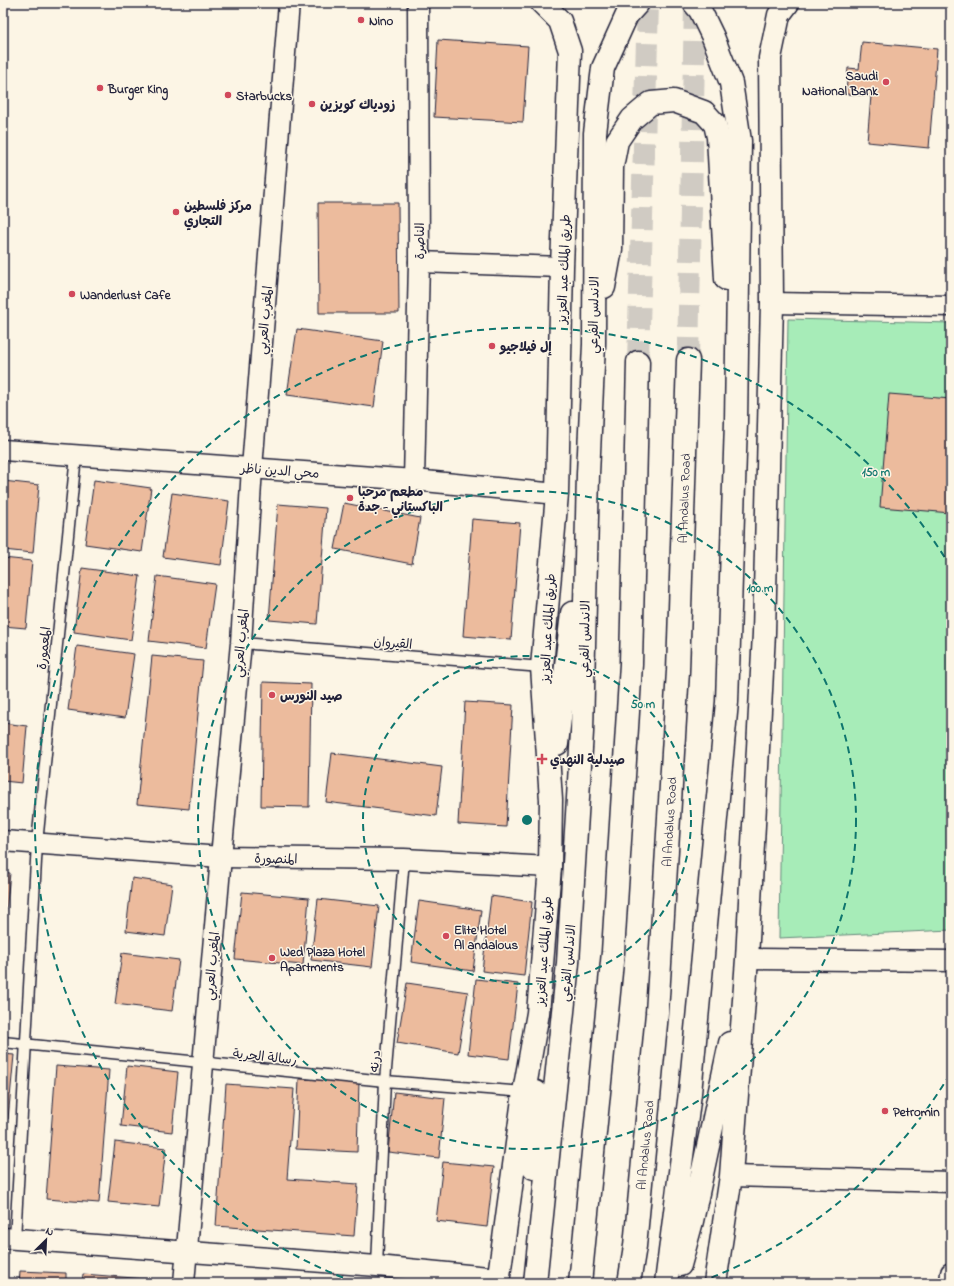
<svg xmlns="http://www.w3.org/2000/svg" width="954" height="1286" font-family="'Indie Flower','Playpen Sans Arabic',sans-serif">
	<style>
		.green { fill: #a7ecb8; stroke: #64877a }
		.building { fill: #ecbb9d; stroke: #22223b }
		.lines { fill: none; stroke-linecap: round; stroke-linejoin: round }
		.primary-tunnel { stroke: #d0cbc3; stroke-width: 22; stroke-dasharray: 22 11; stroke-linecap: butt }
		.service-casing { stroke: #22223b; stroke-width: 13 }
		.minor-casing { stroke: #22223b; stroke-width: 23 }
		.primary-casing { stroke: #22223b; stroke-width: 25 }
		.service { stroke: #fcf5e5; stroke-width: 10 }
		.minor { stroke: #fcf5e5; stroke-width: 20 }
		.primary { stroke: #fcf5e5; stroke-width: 22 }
		.ring { fill: none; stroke: #0f766e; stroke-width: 2; stroke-dasharray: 7 5 }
		.poi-dot { fill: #d1495b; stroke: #fcf5e5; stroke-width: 1.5 }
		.labels { text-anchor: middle; stroke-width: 3; stroke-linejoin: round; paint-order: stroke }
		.poi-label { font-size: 13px; font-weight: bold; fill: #22223b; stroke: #fcf5e5; text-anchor: start }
		.street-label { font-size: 13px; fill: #22223b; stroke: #fcf5e5 }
		.centre { fill: #0f766e; stroke: #fcf5e5; stroke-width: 2 }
		.ring-label { font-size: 12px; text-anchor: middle; font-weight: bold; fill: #0f766e; stroke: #fcf5e5; stroke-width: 3; stroke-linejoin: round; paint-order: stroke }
	</style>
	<rect width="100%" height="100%" fill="#fcf5e5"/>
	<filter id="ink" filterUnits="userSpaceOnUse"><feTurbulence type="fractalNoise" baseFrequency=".025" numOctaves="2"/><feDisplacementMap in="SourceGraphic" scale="8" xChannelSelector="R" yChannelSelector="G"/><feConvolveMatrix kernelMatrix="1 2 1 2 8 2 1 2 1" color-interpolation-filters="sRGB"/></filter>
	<g filter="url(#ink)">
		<polygon class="green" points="788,319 951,323 951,930 779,938"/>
		<g class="building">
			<polygon points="438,40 528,46 523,122 434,117"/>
			<polygon points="862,42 937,49 929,148 867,142 871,96 846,94 848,68 859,69"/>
			<polygon points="318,203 398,203 399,313 319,313"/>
			<polygon points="297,329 383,341 374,407 287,395"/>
			<polygon points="889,394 951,399 951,513 880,507"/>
			<polygon points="94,480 151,488 142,552 85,544"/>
			<polygon points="3,481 39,485 33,553 3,550"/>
			<polygon points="172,493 229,501 221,565 163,557"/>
			<polygon points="344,503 420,518 412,564 335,549"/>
			<polygon points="278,504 326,508 317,624 269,620"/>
			<polygon points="472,519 520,523 511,640 463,636"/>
			<polygon points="3,558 32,561 26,628 3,626"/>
			<polygon points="82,568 140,576 131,640 74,632"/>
			<polygon points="157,576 215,584 206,648 149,641"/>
			<polygon points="77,646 134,654 125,718 68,710"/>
			<polygon points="152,656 203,661 189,809 137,804"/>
			<polygon points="263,682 311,684 309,807 261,806"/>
			<polygon points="465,702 513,705 506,827 458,824"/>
			<polygon points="3,723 27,726 22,783 3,781"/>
			<polygon points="332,753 442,767 436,816 326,802"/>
			<polygon points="3,872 10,873 4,932 3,932"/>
			<polygon points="132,878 172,884 165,936 126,931"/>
			<polygon points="242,892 309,898 303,965 235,959"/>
			<polygon points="491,896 532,902 524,976 482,971"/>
			<polygon points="318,899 379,906 372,967 311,960"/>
			<polygon points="419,901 481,910 473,971 411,962"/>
			<polygon points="122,953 179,960 172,1011 115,1004"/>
			<polygon points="476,979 518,984 509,1059 468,1054"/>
			<polygon points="407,983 468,992 458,1053 397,1043"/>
			<polygon points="3,1054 14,1055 8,1119 3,1118"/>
			<polygon points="56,1066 109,1070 99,1203 46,1199"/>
			<polygon points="127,1066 178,1072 172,1132 121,1126"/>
			<polygon points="299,1079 359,1081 357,1152 296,1149"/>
			<polygon points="226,1084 294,1089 287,1179 358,1184 354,1236 216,1226"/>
			<polygon points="394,1092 445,1098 439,1158 388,1152"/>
			<polygon points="115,1142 166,1148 159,1207 108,1202"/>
			<polygon points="443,1162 494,1167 487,1227 436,1221"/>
			<polygon points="20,1271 66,1273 66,1283 19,1283"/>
			<polygon points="83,1274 159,1280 159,1283 82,1283"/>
		</g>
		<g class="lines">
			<g class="primary-tunnel">
				<polyline points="688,360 695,3"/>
				<polyline points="638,362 648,3"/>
			</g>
			<defs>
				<g id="service">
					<polyline points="241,643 542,667"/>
					<polyline points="3,1042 385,1081 524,1092"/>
					<polyline points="15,1239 37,843 76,456"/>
					<polyline points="377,1266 385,1081 404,859"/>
				</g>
				<g id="minor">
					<polyline points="419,262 562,267"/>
					<polyline points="772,303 951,306"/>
					<polyline points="3,450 414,480 557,494"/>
					<polyline points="414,480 419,262 418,3"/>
					<polyline points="3,841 221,857 404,859 550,867"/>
					<polyline points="747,959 951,961"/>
					<polyline points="731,1176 951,1182"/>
					<polyline points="3,1238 377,1266 498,1278"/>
					<polyline points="184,1283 221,857 241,643 252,468 289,3"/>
					<polyline points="950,1283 951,1273"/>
				</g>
				<g id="primary">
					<polyline points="604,287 611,249 612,167 617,141 632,119 651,103 674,101 704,112 715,124 718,137 726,279"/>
					<polyline points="557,744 572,613"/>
					<polyline points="534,1168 536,1092"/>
					<polyline points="680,1265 692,1221 730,1043"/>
					<polyline points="498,1283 524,1092 538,1013 550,867 551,800 542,667 557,494 562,267 570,51 560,21 542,3"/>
					<polyline points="535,1283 568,963 582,732 588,474 594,344 595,133 603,68 627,15 638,3"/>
					<polyline points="580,1283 613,952 631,664 638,362"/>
					<path id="s1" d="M629,1283L635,1246L657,1013L678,671L688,360"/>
					<polyline points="666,1283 690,1093 727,702 736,422 740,141 731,83 713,37 700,10 694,3"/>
					<polyline points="715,1283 731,1176 747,959 764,633 772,303 770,58 779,15 788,3"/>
				</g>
			</defs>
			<use href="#service" class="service-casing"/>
			<use href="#minor" class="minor-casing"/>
			<use href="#primary" class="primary-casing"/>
			<use href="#service" class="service"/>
			<use href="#minor" class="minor"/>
			<use href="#primary" class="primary"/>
		</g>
	</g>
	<g class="ring">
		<circle cx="527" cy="820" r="164"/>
		<circle cx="527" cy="820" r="329"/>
		<path d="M950 1074A493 493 0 0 1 700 1282M354 1282A493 493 0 1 1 950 566"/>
	</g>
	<g class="poi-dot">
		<circle cx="361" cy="20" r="4"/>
		<circle cx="886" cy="82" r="4"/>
		<circle cx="100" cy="88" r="4"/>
		<circle cx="228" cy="95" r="4"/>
		<circle cx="312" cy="104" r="4"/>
		<circle cx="176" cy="212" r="4"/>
		<circle cx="72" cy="294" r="4"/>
		<circle cx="492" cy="346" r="4"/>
		<circle cx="350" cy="498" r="4"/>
		<circle cx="272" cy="695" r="4"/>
		<path d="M540 753h4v4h4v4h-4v4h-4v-4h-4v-4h4z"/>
		<circle cx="446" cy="936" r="4"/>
		<circle cx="272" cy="958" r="4"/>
		<circle cx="885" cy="1111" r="4"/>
	</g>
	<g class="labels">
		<g class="poi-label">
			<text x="369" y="25">Nino</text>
			<text x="878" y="80" text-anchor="end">Saudi<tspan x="878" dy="15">National Bank</tspan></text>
			<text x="108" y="93">Burger King</text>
			<text x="236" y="100">Starbucks</text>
			<text x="320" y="109">زودياك كويزين</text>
			<text x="184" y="210">مركز فلسطين<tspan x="184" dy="15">التجاري</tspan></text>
			<text x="80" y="299">Wanderlust Cafe</text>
			<text x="500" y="351">إل فيلاجيو</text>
			<text x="358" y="496">مطعم مرحبا<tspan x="358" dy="15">الباكستاني - جدة</tspan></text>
			<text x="280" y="700">صيد النورس</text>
			<text x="550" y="764">صيدلية النهدي</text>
			<text x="454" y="934">Elite Hotel<tspan x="454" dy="15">Al andalous</tspan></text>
			<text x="280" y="956">Wed Plaza Hotel<tspan x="280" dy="15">Apartments</tspan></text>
			<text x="893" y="1116">Petromin</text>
		</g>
		<g class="street-label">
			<text transform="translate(419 241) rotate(-90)" y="5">الناصرة</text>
			<text transform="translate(563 269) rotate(-88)" y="5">طريق الملك عبد العزيز</text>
			<text transform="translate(593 315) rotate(-89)" y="5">الاندلس الفرعي</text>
			<text transform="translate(264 320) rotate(-85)" y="5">المغرب العربي</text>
			<text transform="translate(280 470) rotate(4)" y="5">محي الدين ناظر</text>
			<text dy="5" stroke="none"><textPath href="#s1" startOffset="787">Al Andalus Road</textPath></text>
			<text transform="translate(547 628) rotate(-87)" y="5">طريق الملك عبد العزيز</text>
			<text transform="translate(584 639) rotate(-89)" y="5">الاندلس الفرعي</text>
			<text transform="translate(393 642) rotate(5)" y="5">القيروان</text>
			<text transform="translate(240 643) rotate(-85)" y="5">المغرب العربي</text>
			<text transform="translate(43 648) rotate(-84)" y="5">المعمورة</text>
			<text dy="5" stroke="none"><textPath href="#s1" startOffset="463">Al Andalus Road</textPath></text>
			<text transform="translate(276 858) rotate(1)" y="5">المنصورة</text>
			<text transform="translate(543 951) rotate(-86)" y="5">طريق الملك عبد العزيز</text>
			<text transform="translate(567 963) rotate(-85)" y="5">الاندلس الفرعي</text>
			<text transform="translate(211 966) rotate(-85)" y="5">المغرب العربي</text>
			<text transform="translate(265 1056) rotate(6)" y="5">رسالة الحرية</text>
			<text transform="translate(374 1061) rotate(-85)" y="5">درنه</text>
			<text dy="5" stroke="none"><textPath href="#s1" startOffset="139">Al Andalus Road</textPath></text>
		</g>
	</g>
	<circle cx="527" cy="820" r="6" class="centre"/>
	<g class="ring-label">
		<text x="876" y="476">150 m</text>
		<text x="760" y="592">100 m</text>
		<text x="643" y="708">50 m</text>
	</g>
	<rect width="954" height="1286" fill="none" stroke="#fcf5e5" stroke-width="16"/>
	<rect x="8" y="8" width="938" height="1270" fill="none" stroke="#22223b" stroke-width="1.5" filter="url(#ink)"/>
	<g transform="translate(46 1240) rotate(24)" stroke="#fcf5e5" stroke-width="3" paint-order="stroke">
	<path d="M0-3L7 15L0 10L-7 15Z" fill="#22223b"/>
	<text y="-6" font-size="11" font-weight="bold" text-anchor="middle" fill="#22223b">N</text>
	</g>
</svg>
